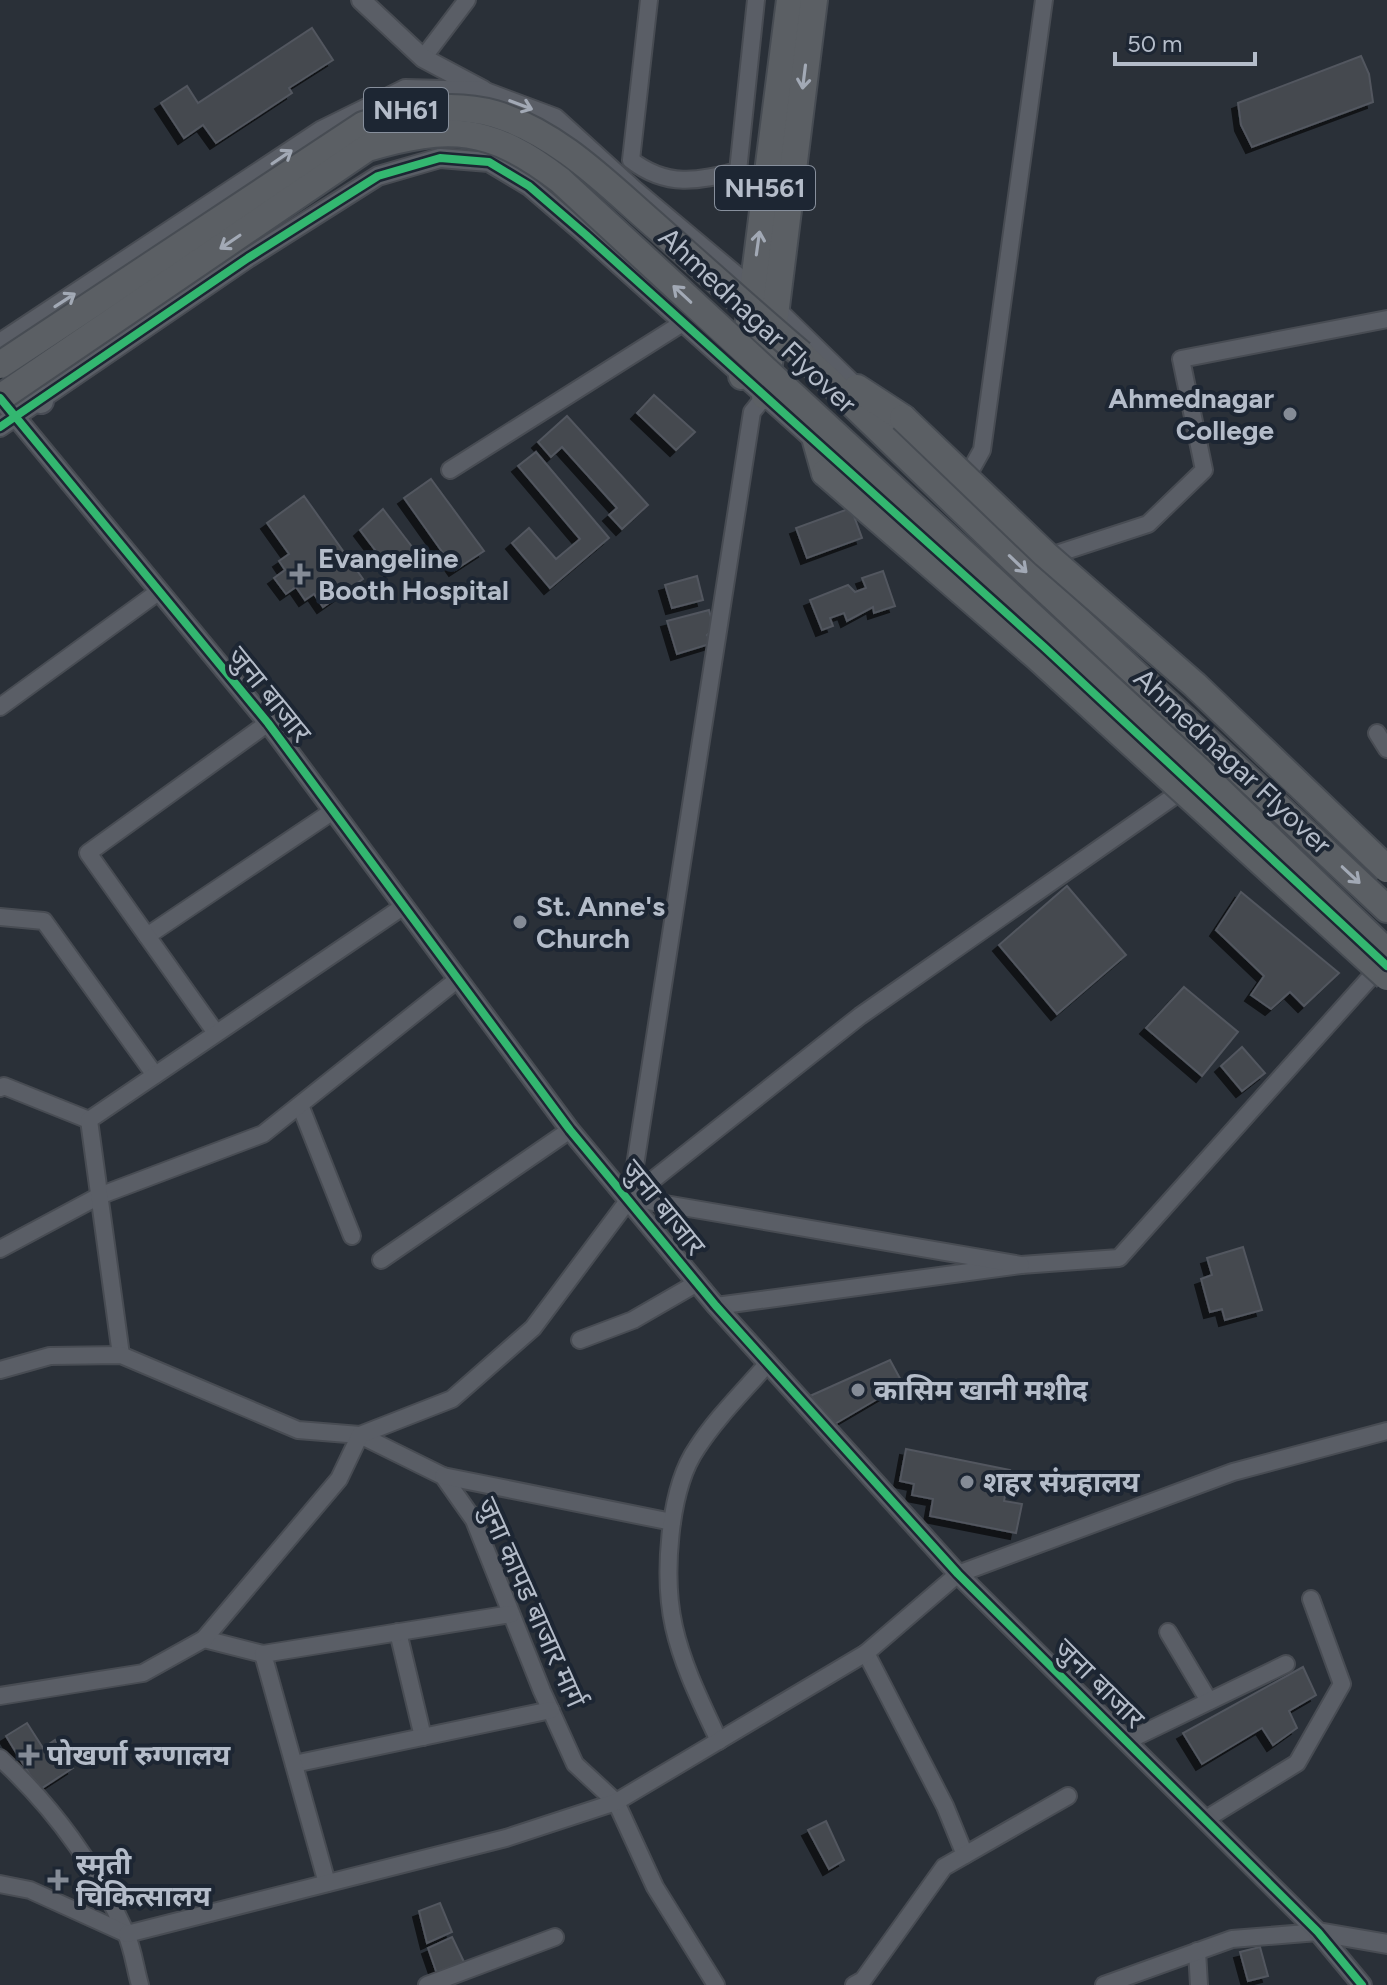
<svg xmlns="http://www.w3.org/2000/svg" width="1387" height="1985" font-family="Figtree,'Noto Sans Devanagari',sans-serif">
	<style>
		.building { fill: #444950; stroke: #52575f; stroke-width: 2; filter: url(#shadow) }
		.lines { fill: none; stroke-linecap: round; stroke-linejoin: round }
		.minor-casing { stroke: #484c53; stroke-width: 20 }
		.tertiary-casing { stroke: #484c53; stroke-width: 22 }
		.primary-casing { stroke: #484c55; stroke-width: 28 }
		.trunk-casing { stroke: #474c53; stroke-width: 30 }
		.minor { stroke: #5a5e66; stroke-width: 16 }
		.tertiary { stroke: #5a5e66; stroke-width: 18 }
		.primary { stroke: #5c6168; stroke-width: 24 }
		.trunk { stroke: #5b5f64; stroke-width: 26 }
		.trunk-bridge-casing { stroke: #474c53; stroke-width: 30; stroke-linecap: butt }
		.trunk-bridge { stroke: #5b5f64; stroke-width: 26 }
		.cycleway-casing { stroke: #1d2633; stroke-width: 13 }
		.cycleway { stroke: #33b770; stroke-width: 8 }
		.oneway { stroke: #a2a9b5 }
		.poi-dot { fill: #848b96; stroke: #1d2633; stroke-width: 3 }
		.labels { text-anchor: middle; stroke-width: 8; stroke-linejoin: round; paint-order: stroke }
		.shield { fill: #1d2633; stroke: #878f9c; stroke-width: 2 }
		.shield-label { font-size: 26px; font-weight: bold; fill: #b4bcc9 }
		.street-label { font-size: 28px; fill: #b4bcc9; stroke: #1d2633 }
		.poi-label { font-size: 28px; font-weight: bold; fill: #b4bcc9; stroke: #1d2633; text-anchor: start }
	</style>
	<defs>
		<filter id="shadow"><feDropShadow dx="-6" dy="6" stdDeviation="0" flood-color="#0009"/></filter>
	</defs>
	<rect width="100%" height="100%" fill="#2a3038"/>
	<g class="building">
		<polygon points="312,28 333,60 289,88 292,93 216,143 203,125 184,138 161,103 187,86 198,103"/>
		<polygon points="1361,56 1369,74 1373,102 1252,147 1241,125 1238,103"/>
		<polygon points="654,395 695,432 676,450 637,413"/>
		<polygon points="567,416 648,505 622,529 609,515 617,508 562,447 551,457 538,442"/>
		<polygon points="536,452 609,538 550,588 512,543 529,528 556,559 580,539 518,466"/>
		<polygon points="431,479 484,551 455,570 404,498"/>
		<polygon points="304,496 363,579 323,607 314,594 305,600 296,587 286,594 274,578 285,570 279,561 289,554 267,523"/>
		<polygon points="851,508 862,538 807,558 796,528"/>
		<polygon points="383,509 416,552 391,571 360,530"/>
		<polygon points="883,571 895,606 874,613 873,607 847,621 844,613 830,618 833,626 822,630 810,600 848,585 855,592 866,588 862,578"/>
		<polygon points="697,576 703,600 672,608 665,585"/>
		<polygon points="709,610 714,628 707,635 713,643 677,654 667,621"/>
		<polygon points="1067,886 1126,955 1057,1014 999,945"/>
		<polygon points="1241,892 1339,973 1304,1006 1290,992 1271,1009 1251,995 1264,976 1216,930"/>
		<polygon points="1184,987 1238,1032 1202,1076 1146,1028"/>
		<polygon points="1242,1047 1265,1073 1242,1091 1221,1066"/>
		<polygon points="1243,1247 1262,1310 1225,1320 1222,1309 1210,1312 1201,1279 1212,1275 1207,1258"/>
		<polygon points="890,1360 903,1384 833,1425 810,1396"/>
		<polygon points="906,1449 1010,1470 1004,1501 1022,1504 1016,1533 930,1516 933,1499 912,1495 914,1484 900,1481"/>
		<polygon points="1303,1667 1316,1695 1289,1711 1297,1728 1273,1745 1262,1728 1202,1764 1183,1733"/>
		<polygon points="27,1723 43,1748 55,1740 73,1768 39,1790 6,1736"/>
		<polygon points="826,1821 844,1860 829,1869 808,1830"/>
		<polygon points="440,1903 452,1932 427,1943 419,1911"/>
		<polygon points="452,1937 465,1964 437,1974 428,1948"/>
		<polygon points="1260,1947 1268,1976 1248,1981 1240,1952"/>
	</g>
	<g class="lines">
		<defs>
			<g id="minor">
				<path d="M649,0L631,160C667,188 698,181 738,171L756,0"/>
				<polyline points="423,58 467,0"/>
				<polyline points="765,396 752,412 630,1198 860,1016 1190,785"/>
				<polyline points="450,470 681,324"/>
				<polyline points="963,484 982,450 1044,0"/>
				<polyline points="1044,558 1148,524 1204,470 1181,359 1387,319"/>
				<polyline points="0,707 158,592"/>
				<polyline points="1377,733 1387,749"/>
				<polyline points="0,917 44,921 155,1075"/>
				<polyline points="147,936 333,811"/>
				<polyline points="216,1033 88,853 268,723"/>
				<polyline points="0,1088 4,1086 89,1120"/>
				<polyline points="300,1105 352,1236"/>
				<polyline points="0,1249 99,1196 263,1134 458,979"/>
				<polyline points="381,1260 570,1130"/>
				<polyline points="716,1306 1021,1265 1119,1258 1384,962"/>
				<polyline points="580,1340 633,1320 697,1283"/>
				<polyline points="121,1355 89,1120 404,906"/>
				<polyline points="0,1370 50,1356 121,1355 298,1430 360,1435 443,1476 474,1520 542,1691 575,1764 616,1802 655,1887 716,1985"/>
				<polyline points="443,1476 672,1522"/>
				<polyline points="398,1632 423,1737"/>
				<polyline points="1168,1632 1209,1701"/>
				<polyline points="204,1639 263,1654"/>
				<polyline points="866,1653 945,1806 965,1855"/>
				<polyline points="0,1696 143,1673 204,1639 339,1479 360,1435 452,1399 533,1328 630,1198 1021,1265"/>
				<path d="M719,1741C702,1704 683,1667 674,1627C663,1578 668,1490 697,1448C717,1417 744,1391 768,1363"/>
				<polyline points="1127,1741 1286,1664"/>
				<path d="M0,1758C52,1806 96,1866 125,1931C133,1948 135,1968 140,1985"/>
				<polyline points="294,1764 551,1710"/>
				<polyline points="1206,1819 1297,1763 1342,1684 1311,1599"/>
				<polyline points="327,1883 263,1654 511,1614"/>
				<polyline points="0,1884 30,1890 127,1934"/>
				<polyline points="127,1934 506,1838 616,1802 866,1653 958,1574 1233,1472 1387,1431"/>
				<polyline points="1197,1951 1199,1985"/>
				<polyline points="427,1985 555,1937"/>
				<polyline points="854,1985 863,1980 944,1867 1068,1796"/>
				<polyline points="1104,1985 1232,1939 1318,1932"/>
			</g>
			<g id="tertiary">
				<polyline points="361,0 423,58 483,90"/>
				<polyline points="0,343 322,130 405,89 483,91 555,118 634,190 775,308 864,395"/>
				<polyline points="0,398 268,723 570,1130 716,1306 958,1574 1318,1932 1362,1985"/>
				<polyline points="0,427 248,258 378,176 440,158 489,162 529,186 586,235 1033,637"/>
				<polyline points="1318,1932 1387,1944"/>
			</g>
			<polyline id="primary" points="11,366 41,401"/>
			<g id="trunk">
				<polyline points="801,354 1015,561 1387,909"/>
				<polyline points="742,376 790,0"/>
				<polyline points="857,388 903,418"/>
				<polyline points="765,396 814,0"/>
				<polyline points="816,441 825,473"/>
			</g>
		</defs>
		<use href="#minor" class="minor-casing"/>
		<use href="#tertiary" class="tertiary-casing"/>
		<use href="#primary" class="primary-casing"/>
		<use href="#trunk" class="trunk-casing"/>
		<use href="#minor" class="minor"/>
		<use href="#tertiary" class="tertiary"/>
		<use href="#primary" class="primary"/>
		<use href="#trunk" class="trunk"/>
		<defs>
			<g id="trunk-bridge">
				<path d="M0,365L363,125C405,111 450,101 495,114C560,134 608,185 659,229C706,271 753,313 801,354"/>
				<path d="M0,398L367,148C449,124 490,126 560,180L1194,766L1387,952"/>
				<polyline points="903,418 1045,554 1195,685 1387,869"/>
				<polyline points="825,473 1037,657 1387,977"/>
			</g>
		</defs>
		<use href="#trunk-bridge" class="trunk-bridge-casing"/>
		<use href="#trunk-bridge" class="trunk-bridge"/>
		<defs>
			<g id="cycleway">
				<polyline points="0,398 268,723 570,1130 716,1306 958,1574 1318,1932 1362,1985"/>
				<polyline points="0,427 248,258 378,176 440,158 489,162 529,186 586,235 1044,647 1387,966"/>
			</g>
		</defs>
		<use href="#cycleway" class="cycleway-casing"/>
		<use href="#cycleway" class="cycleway"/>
	</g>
	<defs><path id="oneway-shaft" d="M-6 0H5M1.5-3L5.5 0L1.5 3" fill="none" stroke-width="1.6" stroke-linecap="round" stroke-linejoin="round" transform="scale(2)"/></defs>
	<g class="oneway">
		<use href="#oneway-shaft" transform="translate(804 77) rotate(97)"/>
		<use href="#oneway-shaft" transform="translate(521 105) rotate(21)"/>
		<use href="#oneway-shaft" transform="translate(282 157) rotate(-34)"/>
		<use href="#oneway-shaft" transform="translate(230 242) rotate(146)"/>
		<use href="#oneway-shaft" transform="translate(758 243) rotate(-82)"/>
		<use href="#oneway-shaft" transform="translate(682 294) rotate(-137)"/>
		<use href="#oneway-shaft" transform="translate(65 300) rotate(-33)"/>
		<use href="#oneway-shaft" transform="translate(1018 564) rotate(44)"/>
		<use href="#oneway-shaft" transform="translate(1351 875) rotate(43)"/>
	</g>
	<g class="poi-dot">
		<circle cx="1290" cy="414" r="8"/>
		<path d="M296 562h8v8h8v8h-8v8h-8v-8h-8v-8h8z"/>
		<circle cx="520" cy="922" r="8"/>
		<circle cx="858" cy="1390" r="8"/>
		<circle cx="967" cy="1482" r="8"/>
		<path d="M25 1743h8v8h8v8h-8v8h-8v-8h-8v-8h8z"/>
		<path d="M54 1868h8v8h8v8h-8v8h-8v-8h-8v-8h8z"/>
	</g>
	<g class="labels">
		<g class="shield">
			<rect x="364" y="88" width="84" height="44" rx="6"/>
			<rect x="715" y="166" width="100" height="44" rx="6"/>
		</g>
		<g class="shield-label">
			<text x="406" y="119">NH61</text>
			<text x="765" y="197">NH561</text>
		</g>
		<g class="street-label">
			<text transform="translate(758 320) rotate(43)" y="10">Ahmednagar Flyover</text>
			<text transform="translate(270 694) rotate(51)" y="10">जुना बाजार</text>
			<text transform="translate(1233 761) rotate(43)" y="10">Ahmednagar Flyover</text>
			<text transform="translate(664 1207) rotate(51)" y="10">जुना बाजार</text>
			<text transform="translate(532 1602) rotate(66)" y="10">जुना कापड बाजार मार्ग</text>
			<text transform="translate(1100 1683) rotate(45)" y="10">जुना बाजार</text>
		</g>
		<g class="poi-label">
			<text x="1274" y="408" text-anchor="end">Ahmednagar<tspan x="1274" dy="32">College</tspan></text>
			<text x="318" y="568">Evangeline<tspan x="318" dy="32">Booth Hospital</tspan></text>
			<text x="536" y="916">St. Anne's<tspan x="536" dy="32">Church</tspan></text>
			<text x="874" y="1400">कासिम खानी मशीद</text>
			<text x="983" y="1492">शहर संग्रहालय</text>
			<text x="47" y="1765">पोखर्णा रुग्णालय</text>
			<text x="76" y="1874">स्मृती<tspan x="76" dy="32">चिकित्सालय</tspan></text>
		</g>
	</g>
	<path d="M1115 52v12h140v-12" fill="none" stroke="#b4bcc9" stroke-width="4"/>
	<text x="1127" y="52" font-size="24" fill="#b4bcc9" stroke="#1d2633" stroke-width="6" paint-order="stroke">50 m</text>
</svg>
